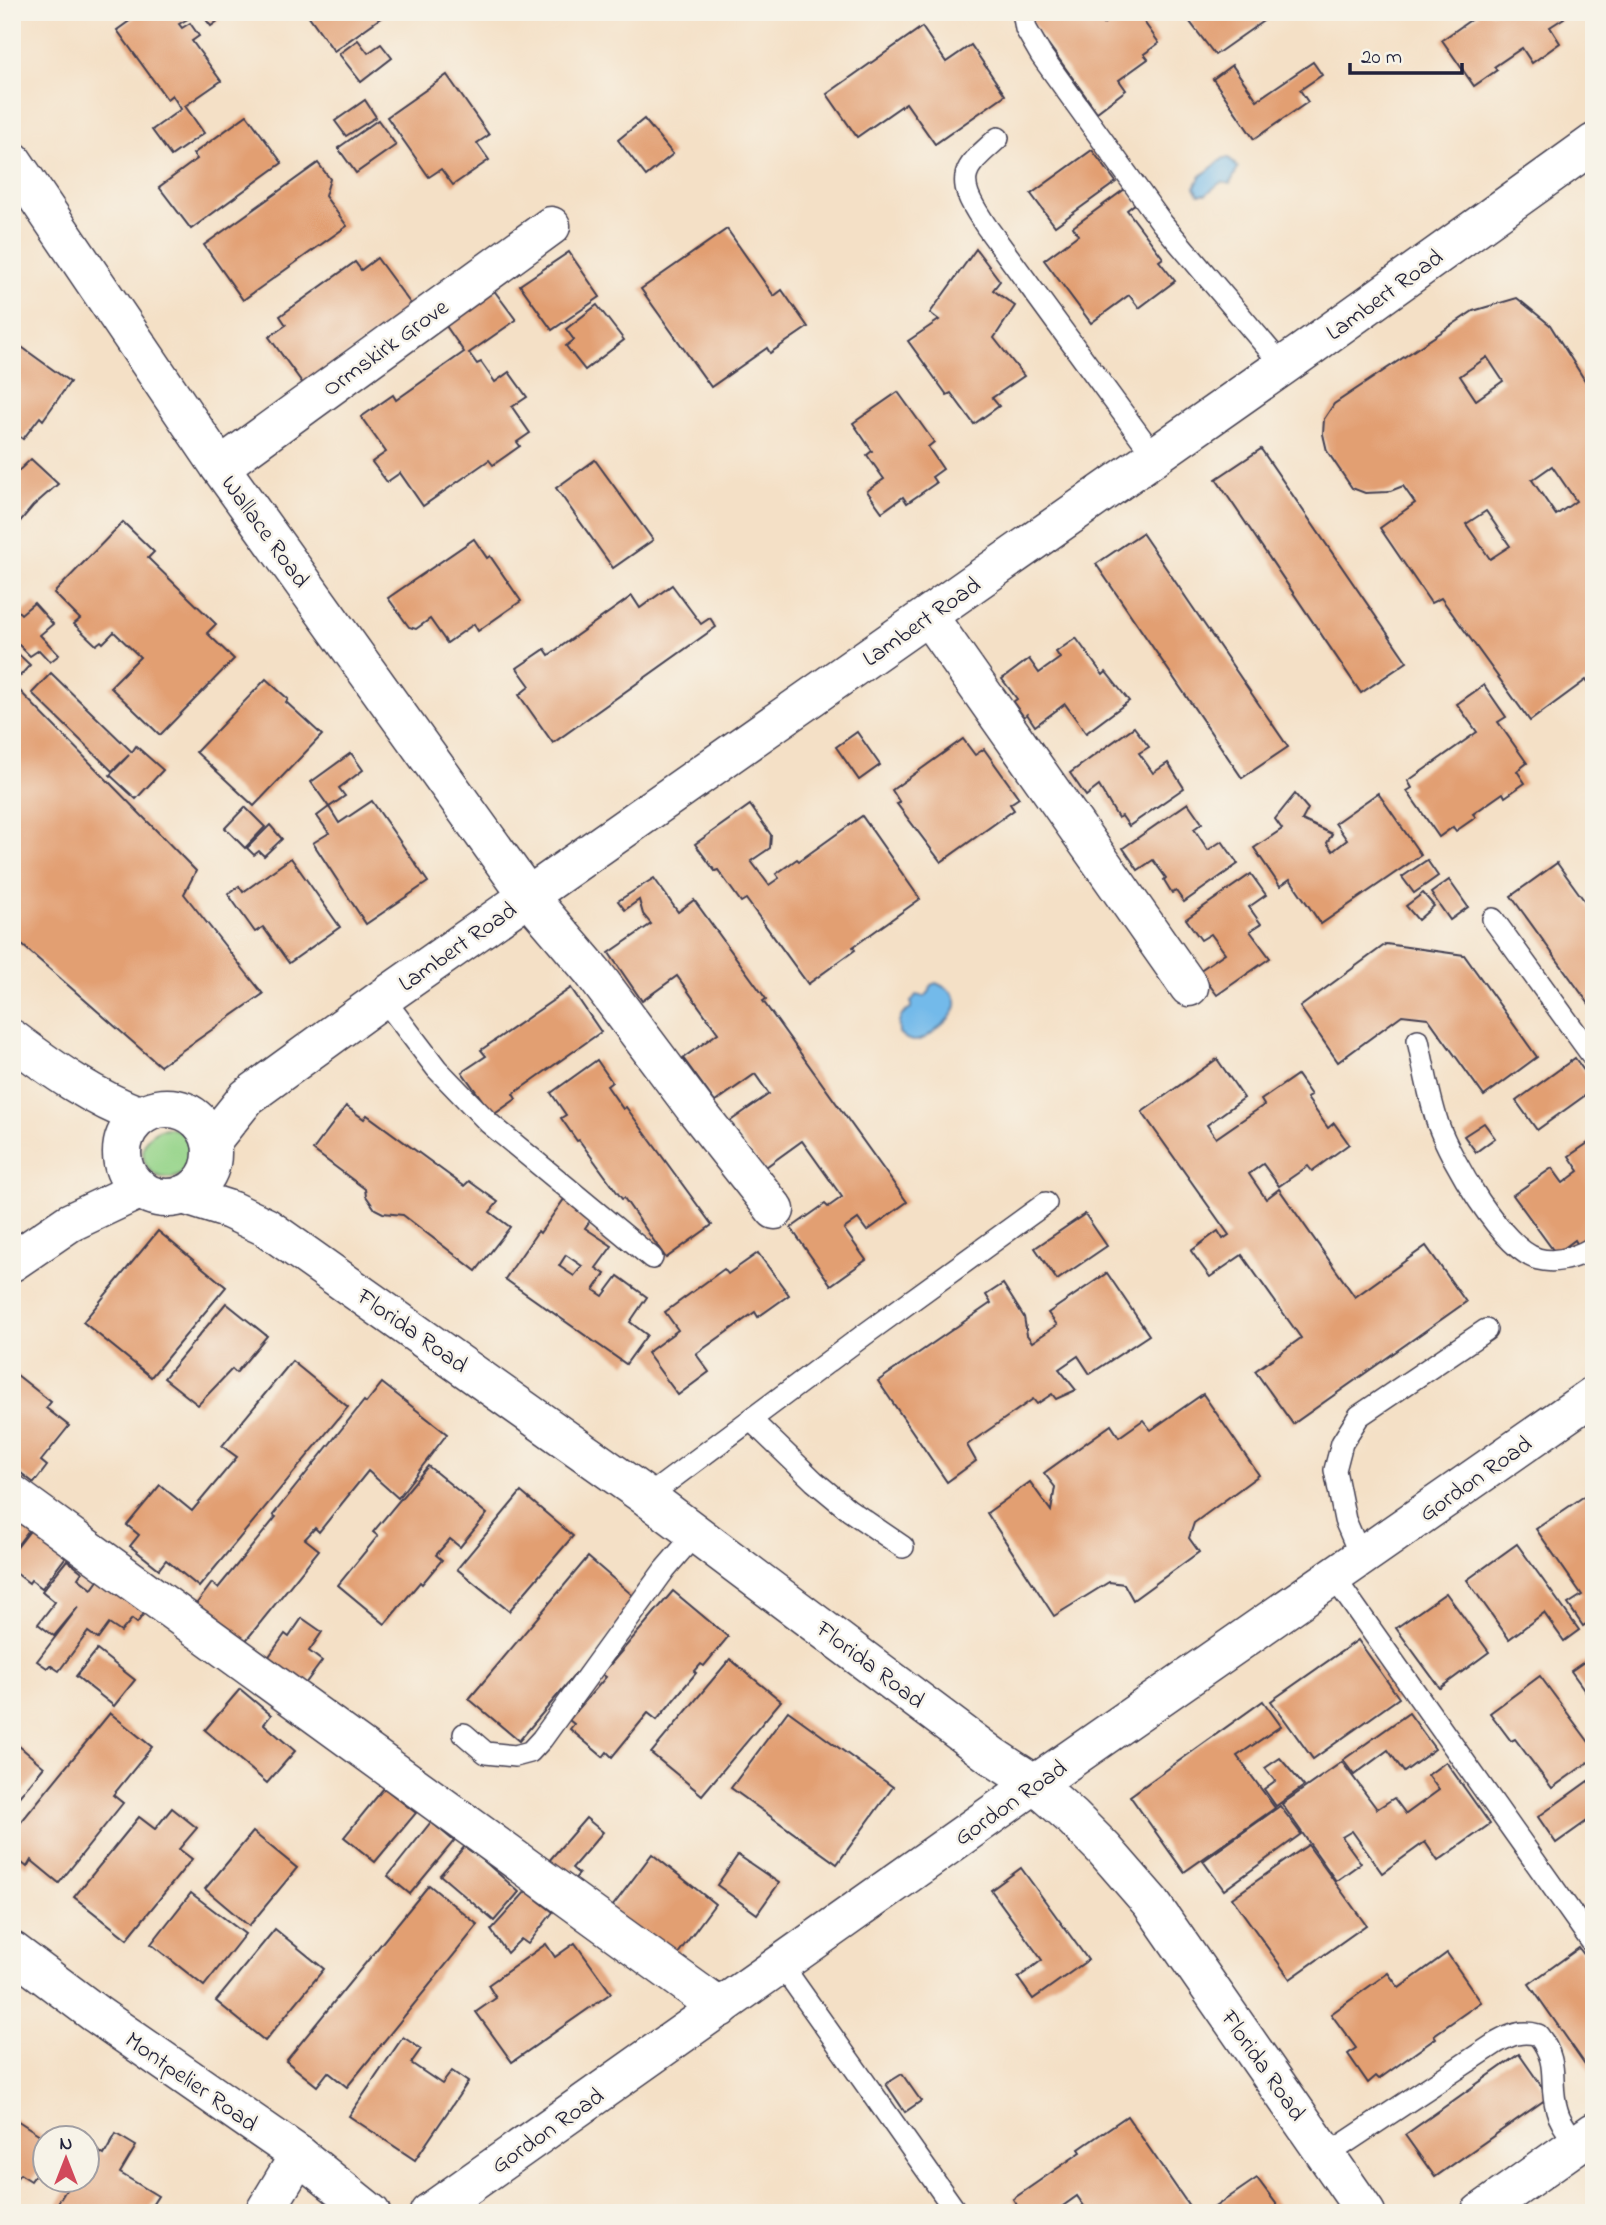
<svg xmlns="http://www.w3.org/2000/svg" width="1606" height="2225" font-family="'Indie Flower',sans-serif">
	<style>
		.green { fill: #96d48a; stroke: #5c7b62; stroke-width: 2 }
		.water { fill: #73baea; stroke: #4a6e92; stroke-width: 2 }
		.building { fill: #e29f72; fill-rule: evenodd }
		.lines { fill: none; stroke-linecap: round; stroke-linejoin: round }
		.lane-casing { stroke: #423e50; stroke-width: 24 }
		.street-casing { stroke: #423e50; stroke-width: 41 }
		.lane { stroke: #fff; stroke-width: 21 }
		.street { stroke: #fff; stroke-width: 38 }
		.labels { text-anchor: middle; stroke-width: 5; stroke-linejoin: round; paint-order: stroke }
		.street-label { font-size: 24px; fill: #22223b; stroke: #f7f3e8 }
	</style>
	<rect width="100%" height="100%" fill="#f7f3e8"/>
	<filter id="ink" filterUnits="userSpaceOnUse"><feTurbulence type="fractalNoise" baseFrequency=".0143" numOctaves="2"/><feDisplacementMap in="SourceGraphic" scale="14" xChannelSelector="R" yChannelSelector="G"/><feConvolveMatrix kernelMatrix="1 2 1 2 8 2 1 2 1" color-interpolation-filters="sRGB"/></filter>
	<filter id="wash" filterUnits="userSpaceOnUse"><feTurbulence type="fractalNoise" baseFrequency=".00686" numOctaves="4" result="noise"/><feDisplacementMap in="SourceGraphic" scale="28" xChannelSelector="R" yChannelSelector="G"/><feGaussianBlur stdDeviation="1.57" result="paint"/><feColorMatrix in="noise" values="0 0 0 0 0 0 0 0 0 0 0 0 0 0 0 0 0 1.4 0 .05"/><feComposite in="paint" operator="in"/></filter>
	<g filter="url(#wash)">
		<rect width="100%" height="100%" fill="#f4e0c6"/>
		<circle class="green" cx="168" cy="1153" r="25"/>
		<g class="water">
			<polygon points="1224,158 1229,158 1238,168 1230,184 1221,182 1206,194 1199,194 1195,187 1201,176"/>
			<path d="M936,983C966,996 959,1012 938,1028C931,1034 923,1041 914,1041C908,1041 903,1037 899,1033C898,1020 899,1015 911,1009V1002L916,995L925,997L930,991L931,985Z"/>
		</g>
		<g id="blocks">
			<g class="building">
				<polygon points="142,12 230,12 211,26 200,12 179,24 182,28 190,23 199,36 192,41 221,81 185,106 204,133 171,156 152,130 181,109 172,95 167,99 117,30"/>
				<polygon points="306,12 389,12 334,51"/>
				<polygon points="1033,12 1094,12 1103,24 1110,19 1105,12 1137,12 1159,43 1144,54 1148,59 1119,80 1126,90 1097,112 1028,16"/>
				<polygon points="1188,12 1276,12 1215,55 1190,22 1193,20"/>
				<polygon points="1478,12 1560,12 1564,18 1550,27 1560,43 1532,63 1522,48 1494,67 1497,70 1474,86 1442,40 1479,14"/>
				<polygon points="922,27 946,62 971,45 1005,95 935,144 906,103 857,137 827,94"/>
				<polygon points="358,40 368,53 381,44 392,58 361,82 339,54"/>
				<polygon points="1313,62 1322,75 1300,90 1308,102 1254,139 1213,79 1232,65 1257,100"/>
				<polygon points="447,75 489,135 477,143 489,160 453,185 441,169 429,177 387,117"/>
				<polygon points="365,100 376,117 346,136 335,121"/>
				<polygon points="247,115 282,163 191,229 159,187 197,159 193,154"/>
				<polygon points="644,119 673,154 646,176 618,140"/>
				<polygon points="378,120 396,145 356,173 338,148"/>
				<polygon points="1092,150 1116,182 1055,226 1031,194"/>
				<polygon points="318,163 330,179 325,196 347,226 243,300 204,245"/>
				<polygon points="1125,189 1136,203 1127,210 1163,258 1159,261 1175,281 1139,308 1129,295 1091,323 1044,260 1078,235 1073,227"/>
				<polygon points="727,229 774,296 782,290 808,327 770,353 767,348 711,387 641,289"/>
				<polygon points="976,249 1000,281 993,290 1015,306 994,338 1024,376 992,398 999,406 974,424 951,393 947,395 908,341 939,320 930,313"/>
				<polygon points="569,252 600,297 552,330 520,285"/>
				<polygon points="377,258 413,307 304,385 269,337 286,325 280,316 355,262 361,270"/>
				<polygon points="493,289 516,320 469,353 477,364 481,362 495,382 509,372 527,397 512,407 530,433 517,442 520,446 493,465 489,460 423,506 400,473 387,482 372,462 386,452 361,417 393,395 396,400 464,352 444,323"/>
				<path d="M1517,298L1550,325L1594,395V693L1586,680L1530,721L1441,598L1431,603L1380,528L1415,503L1403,486L1388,492L1365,493L1352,488L1327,451L1323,434L1324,419L1334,404L1473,311ZM1487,357L1503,381L1476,400L1460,376ZM1552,466L1576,501L1556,515L1532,480ZM1486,511L1510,546L1490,559L1466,524Z"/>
				<polygon points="597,305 624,340 585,370 566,346 574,340 566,329"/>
				<polygon points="12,340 70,382 43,420 40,417 23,439 12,431"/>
				<polygon points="898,392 934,442 928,447 943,469 932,477 936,483 907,503 903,497 882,512 867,491 884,479 867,455 872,451 853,423"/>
				<polygon points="1261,449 1407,662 1361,693 1216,479"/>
				<polygon points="31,459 58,484 33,506 12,531 12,477"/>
				<polygon points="595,460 653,540 613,568 556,488"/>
				<polygon points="123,522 154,552 148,558 216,624 207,633 234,659 160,735 110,687 140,657 114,632 103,643 101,641 96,645 74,624 80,619 54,593"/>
				<polygon points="1142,533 1288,747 1242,778 1096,564"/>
				<polygon points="474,539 487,558 490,556 521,601 478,631 474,624 447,643 430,619 416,629 409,627 388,598"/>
				<polygon points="672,585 701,624 710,618 716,627 553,743 519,695 530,686 517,668 545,649 549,655 632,596 640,608"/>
				<polygon points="34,603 53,624 40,635 59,655 50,662 39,650 30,656 12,638 12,609 14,607 21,614"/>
				<polygon points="1076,638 1103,675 1106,672 1129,701 1086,733 1065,704 1035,726 1027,714 1024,717 1013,702 1017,699 1002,679 1029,659 1039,673 1060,658 1056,652"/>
				<polygon points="12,648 30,665 18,678 12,672"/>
				<polygon points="51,673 132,752 136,746 163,770 136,799 110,775 129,755 112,771 32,693"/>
				<polygon points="266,679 288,699 286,702 322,735 254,806 196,752"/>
				<polygon points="12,683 196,871 184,894 263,994 160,1066 12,936"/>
				<polygon points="1484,685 1506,717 1498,722 1527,763 1517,771 1525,783 1505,797 1503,793 1473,814 1476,817 1456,831 1453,827 1439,837 1407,791 1412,788 1408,781 1477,732 1457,704"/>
				<polygon points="1134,727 1149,747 1139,753 1153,773 1168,763 1184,788 1129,826 1122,816 1118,818 1099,786 1086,796 1070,773"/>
				<polygon points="857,732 880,765 859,780 836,747"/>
				<polygon points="963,739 975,755 984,749 1019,798 1010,804 1014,810 941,862 897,804 900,803 892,790"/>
				<polygon points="351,753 363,770 339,788 345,796 329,807 311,782"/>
				<polygon points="1378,793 1421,855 1321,924 1290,879 1280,886 1254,848 1282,829 1275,819 1295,794 1308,809 1302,820 1332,834 1327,843 1333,851 1347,840 1335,823"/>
				<polygon points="372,801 428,882 366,924 313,843 329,833 317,816 329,807 339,823"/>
				<polygon points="1188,803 1202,823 1194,829 1208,850 1222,841 1238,864 1184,902 1176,891 1172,893 1164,880 1166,878 1153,860 1138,870 1123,848"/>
				<polygon points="750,805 771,835 770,848 751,861 769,885 779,878 776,874 797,859 799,861 862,816 920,899 853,947 855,950 808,984 746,899 741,902 718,870 715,871 695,844"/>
				<polygon points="245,807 265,827 245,848 225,828"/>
				<polygon points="270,825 282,839 264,856 259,851 254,855 247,848"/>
				<polygon points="291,858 340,927 289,963 263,927 255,932 228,894 239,886 243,892"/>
				<polygon points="1427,860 1438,876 1414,893 1402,877"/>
				<polygon points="1557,863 1594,914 1594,1011 1511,896"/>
				<polygon points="1251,874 1266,895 1249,907 1261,924 1250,931 1270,958 1217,995 1199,971 1225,953 1211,934 1201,940 1186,919"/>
				<polygon points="654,878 678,912 694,900 766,999 763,1001 907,1202 867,1231 858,1219 844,1229 866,1260 831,1285 791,1228 825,1204 828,1207 842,1197 802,1141 763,1169 729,1122 769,1094 755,1074 715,1102 683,1058 718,1033 677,976 642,1001 609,953 651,924 643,914 639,900 625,910 618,901"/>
				<polygon points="1449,880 1468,907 1450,920 1431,893"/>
				<polygon points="1423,893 1434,906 1418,920 1406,906"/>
				<polygon points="1386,944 1464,955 1537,1057 1484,1096 1428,1018 1402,1015 1338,1062 1300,1007"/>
				<polygon points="571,988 601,1032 513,1094 516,1099 493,1115 462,1072 486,1056 481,1050"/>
				<polygon points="1575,1058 1594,1085 1594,1089 1537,1130 1516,1101"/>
				<polygon points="1217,1059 1244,1098 1207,1125 1216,1138 1264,1105 1261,1100 1297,1075 1311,1095 1307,1098 1328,1128 1334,1123 1349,1144 1312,1171 1308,1166 1279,1186 1263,1164 1249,1174 1266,1199 1279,1189 1355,1297 1426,1246 1466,1302 1293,1424 1255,1371 1301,1338 1242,1255 1210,1277 1191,1251 1218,1231 1223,1239 1229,1235 1142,1112"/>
				<polygon points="597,1060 612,1082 607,1086 623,1109 626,1107 712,1225 666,1258 624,1198 622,1199 579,1140 577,1141 561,1118 566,1115 551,1093"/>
				<polygon points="346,1106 364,1119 367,1115 464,1186 469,1181 498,1202 490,1212 510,1227 476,1271 403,1215 383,1213 375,1209 366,1196 365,1189 313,1150"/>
				<polygon points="1484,1123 1495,1138 1476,1152 1464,1136"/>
				<polygon points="1594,1139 1594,1233 1578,1245 1575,1240 1556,1254 1513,1195 1552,1168 1563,1183 1579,1171 1569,1156"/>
				<path d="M567,1195L594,1215L585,1228L612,1246L596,1268L605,1274L594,1290L603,1296L618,1276L647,1297L630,1322L647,1335L626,1364L505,1279L538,1231L540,1233ZM566,1255L582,1266L574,1276L559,1266Z"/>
				<polygon points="1085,1214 1107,1246 1057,1280 1035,1248"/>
				<polygon points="158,1231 226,1287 151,1377 83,1322"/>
				<polygon points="758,1253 789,1295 758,1317 755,1312 696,1354 709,1372 678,1395 647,1353 678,1330 665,1312 724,1269 728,1274"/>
				<polygon points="1107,1273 1149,1335 1090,1374 1078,1356 1059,1369 1076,1390 1056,1399 1052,1394 1037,1404 1033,1399 967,1445 976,1461 947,1482 878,1381 991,1303 986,1295 1003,1284 1024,1317 1027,1335 1032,1342 1057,1325 1048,1313"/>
				<polygon points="226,1303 267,1336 236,1373 232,1369 198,1405 164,1378"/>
				<polygon points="292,1361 348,1407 199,1587 166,1560 159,1569 130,1546 139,1535 127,1525 160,1485 192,1511 237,1457 222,1446"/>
				<polygon points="12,1371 51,1402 46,1408 69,1426 41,1461 47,1466 34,1483 12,1466"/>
				<polygon points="382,1383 447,1434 398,1498 368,1471 319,1532 315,1528 305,1539 319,1550 239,1649 191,1611 212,1583 218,1588 276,1517 273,1515 364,1401 366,1403"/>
				<polygon points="1203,1394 1259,1475 1194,1523 1189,1538 1199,1552 1133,1600 1124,1584 1109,1582 1054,1616 987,1513 1030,1482 1051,1511 1055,1487 1044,1473 1111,1425 1119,1437 1143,1420 1151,1430"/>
				<polygon points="428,1466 487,1514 460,1547 450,1539 436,1555 442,1560 422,1584 420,1582 385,1624 338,1585 378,1536 373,1532"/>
				<polygon points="521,1492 573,1536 509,1611 457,1569"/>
				<polygon points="1586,1495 1594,1505 1594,1618 1583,1626 1568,1604 1582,1595 1536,1529"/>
				<polygon points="12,1513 31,1527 16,1547 12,1544"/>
				<polygon points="33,1527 68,1554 42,1588 31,1580 29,1583 12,1570 12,1554"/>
				<polygon points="1517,1544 1579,1630 1564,1641 1544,1613 1509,1639 1467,1580"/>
				<polygon points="588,1557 638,1600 519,1741 469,1699"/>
				<polygon points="67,1560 82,1572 78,1578 92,1589 100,1578 145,1612 137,1623 132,1619 121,1632 109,1624 98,1639 88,1632 59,1671 50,1665 47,1668 37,1661 79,1606 54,1636 38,1624 55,1602 42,1591"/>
				<polygon points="673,1591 728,1637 704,1666 701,1664 694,1672 696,1673 657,1720 648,1713 612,1757 607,1752 603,1757 570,1729 574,1724 569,1720 606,1677 602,1674"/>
				<polygon points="1446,1593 1489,1652 1440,1688 1396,1628"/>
				<polygon points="302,1618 322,1632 309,1651 322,1661 302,1688 265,1662 285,1634 289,1637"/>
				<polygon points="1358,1640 1399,1698 1313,1759 1271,1701"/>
				<polygon points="97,1650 135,1680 114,1706 76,1676"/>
				<polygon points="1594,1655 1594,1703 1571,1671"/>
				<polygon points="730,1659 781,1701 702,1795 651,1753"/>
				<polygon points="1540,1676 1594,1749 1594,1758 1552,1788 1515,1739 1511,1741 1490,1713"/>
				<polygon points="240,1689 271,1715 264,1724 295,1751 267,1783 205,1730"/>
				<polygon points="1263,1701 1281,1726 1237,1756 1275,1808 1184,1872 1130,1796"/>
				<polygon points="788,1711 893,1787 837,1864 731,1788"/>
				<polygon points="110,1713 152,1747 113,1795 123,1803 59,1883 31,1860 27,1867 12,1855 12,1833"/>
				<polygon points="1409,1713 1435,1749 1404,1772 1388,1750 1354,1775 1343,1760"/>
				<polygon points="12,1740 44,1767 12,1805"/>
				<polygon points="1280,1758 1304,1786 1276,1806 1264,1789 1275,1781 1265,1768"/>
				<polygon points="1342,1762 1377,1809 1394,1798 1406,1814 1439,1790 1428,1775 1446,1762 1490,1824 1438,1861 1425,1842 1382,1873 1352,1831 1342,1837 1361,1863 1336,1881 1282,1804"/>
				<polygon points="1588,1781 1594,1790 1594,1816 1556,1843 1538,1817"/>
				<polygon points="384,1788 416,1813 375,1862 344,1837"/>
				<polygon points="1280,1806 1301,1834 1224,1890 1203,1861"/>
				<polygon points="172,1808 197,1828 179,1849 192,1859 127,1939 74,1897 139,1817 155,1829"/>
				<polygon points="586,1818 603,1832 572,1868 579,1874 566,1889 542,1869"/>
				<polygon points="431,1822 454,1841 410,1894 388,1876"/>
				<polygon points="253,1832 297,1868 249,1926 205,1889"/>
				<polygon points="466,1845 519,1892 494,1921 440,1875"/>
				<polygon points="1308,1845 1366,1925 1290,1979 1232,1898"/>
				<polygon points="652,1854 715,1904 674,1959 609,1911"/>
				<polygon points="738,1855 779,1883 757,1914 717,1885"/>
				<polygon points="1021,1868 1088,1960 1033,1999 1018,1978 1042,1960 991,1890"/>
				<polygon points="429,1885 478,1925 347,2087 328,2072 317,2086 286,2061"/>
				<polygon points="526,1891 553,1912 528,1944 521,1939 507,1953 491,1930"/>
				<polygon points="191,1893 245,1934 204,1986 151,1944"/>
				<polygon points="275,1929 324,1969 265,2041 216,2001"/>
				<polygon points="575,1943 611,1993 512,2062 476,2012 496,1998 488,1985 546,1944 555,1957"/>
				<polygon points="1579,1948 1594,1968 1594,2077 1529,1984"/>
				<polygon points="1447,1953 1481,2002 1434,2035 1436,2038 1379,2079 1376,2076 1368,2083 1348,2054 1356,2048 1331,2014 1388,1973 1399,1988"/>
				<polygon points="403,2037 421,2049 411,2063 442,2084 452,2071 468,2082 415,2160 349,2116"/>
				<polygon points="1519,2054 1549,2097 1435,2177 1405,2135"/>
				<polygon points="902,2074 921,2101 905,2112 886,2084"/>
				<polygon points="1127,2116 1194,2213 1089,2213 1077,2196 1053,2213 1022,2213 1013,2199 1081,2152 1079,2149"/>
				<polygon points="12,2117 43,2137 40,2142 46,2145 46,2159 31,2181 20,2174 16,2179 12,2177"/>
				<polygon points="116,2134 136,2146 120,2173 158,2196 147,2213 52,2213 72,2180 88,2180 88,2152 92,2155 95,2149 104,2155"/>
				<polygon points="1257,2178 1283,2213 1206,2213"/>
			</g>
		</g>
	</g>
	<g filter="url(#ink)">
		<use href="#blocks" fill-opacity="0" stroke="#423e50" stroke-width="2"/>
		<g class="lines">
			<defs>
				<g id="lane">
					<polyline points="1023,12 1026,29 1041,55 1162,223 1283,366"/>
					<path d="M998,138C989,147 975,157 969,168C958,187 976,210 986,226L1155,457"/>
					<polyline points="1493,919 1594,1058"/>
					<polyline points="383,998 437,1069 489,1123 652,1258"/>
					<path d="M1418,1040C1424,1068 1429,1097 1438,1124C1450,1158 1502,1249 1538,1259C1557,1264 1577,1257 1594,1247"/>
					<polyline points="751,1420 814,1481 849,1510 903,1547"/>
					<polyline points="647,1497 868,1332 1046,1203"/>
					<polyline points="1361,1557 1345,1520 1335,1470 1342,1443 1359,1416 1486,1330"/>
					<polyline points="1333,1576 1594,1945"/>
					<polyline points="464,1734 486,1753 515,1756 530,1752 542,1739 665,1569 696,1533"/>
					<polyline points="781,1964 957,2213"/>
					<path d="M1327,2155L1496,2043C1510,2035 1522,2030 1538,2035C1561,2064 1548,2081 1557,2110C1560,2123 1569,2133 1577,2144"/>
				</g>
				<g id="street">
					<polyline points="12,160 220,467 528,896 592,971 696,1110 775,1210"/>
					<polyline points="220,467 551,226"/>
					<polyline points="928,616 1189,987"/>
					<path d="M12,1039C53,1070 93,1098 141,1116"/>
					<circle cx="167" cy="1153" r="45"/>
					<polyline points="211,1142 247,1097 383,998 1303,352 1594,143"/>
					<polyline points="183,1195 230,1210 266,1227 647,1497 992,1756 1035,1784 1072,1817 1104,1849 1151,1903 1366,2213"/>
					<polyline points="12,1262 69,1223 141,1189"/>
					<polyline points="12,1494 720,2008"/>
					<polyline points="12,1951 96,2014 299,2155 371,2213"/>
					<polyline points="264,2213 299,2155"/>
					<polyline points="429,2213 1035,1784 1594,1395"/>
					<polyline points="1480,2213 1594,2132"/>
				</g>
			</defs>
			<use href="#lane" class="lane-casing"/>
			<use href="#street" class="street-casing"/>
			<use href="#lane" class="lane"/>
			<use href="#street" class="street"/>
		</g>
	</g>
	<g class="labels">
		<g class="street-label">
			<text transform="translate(1384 294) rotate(-36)" y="8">Lambert Road</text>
			<text transform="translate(385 347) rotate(-36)" y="8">Ormskirk Grove</text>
			<text transform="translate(266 531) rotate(54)" y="8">Wallace Road</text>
			<text transform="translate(921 621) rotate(-35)" y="8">Lambert Road</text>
			<text transform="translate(457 946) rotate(-35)" y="8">Lambert Road</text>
			<text transform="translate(413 1330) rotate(35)" y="8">Florida Road</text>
			<text transform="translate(1475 1478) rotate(-35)" y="8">Gordon Road</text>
			<text transform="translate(871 1664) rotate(37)" y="8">Florida Road</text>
			<text transform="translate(1010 1802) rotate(-35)" y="8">Gordon Road</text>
			<text transform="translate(1264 2065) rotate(55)" y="8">Florida Road</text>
			<text transform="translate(192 2081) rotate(35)" y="8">Montpelier Road</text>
			<text transform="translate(547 2130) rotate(-35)" y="8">Gordon Road</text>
		</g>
	</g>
	<rect width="1606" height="2225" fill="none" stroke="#f7f3e8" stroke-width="42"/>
	<g transform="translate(66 2159)"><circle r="33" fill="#f7f3e8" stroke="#a29fa3" stroke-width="2"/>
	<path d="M0-5L12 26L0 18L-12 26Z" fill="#d1495b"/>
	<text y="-10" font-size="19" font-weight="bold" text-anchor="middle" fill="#22223b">N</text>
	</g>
	<path d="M1350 63v10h112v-10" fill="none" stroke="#22223b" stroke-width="3.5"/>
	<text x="1361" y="63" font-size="21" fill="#22223b" stroke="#f7f3e8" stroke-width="5" paint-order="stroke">20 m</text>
</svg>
